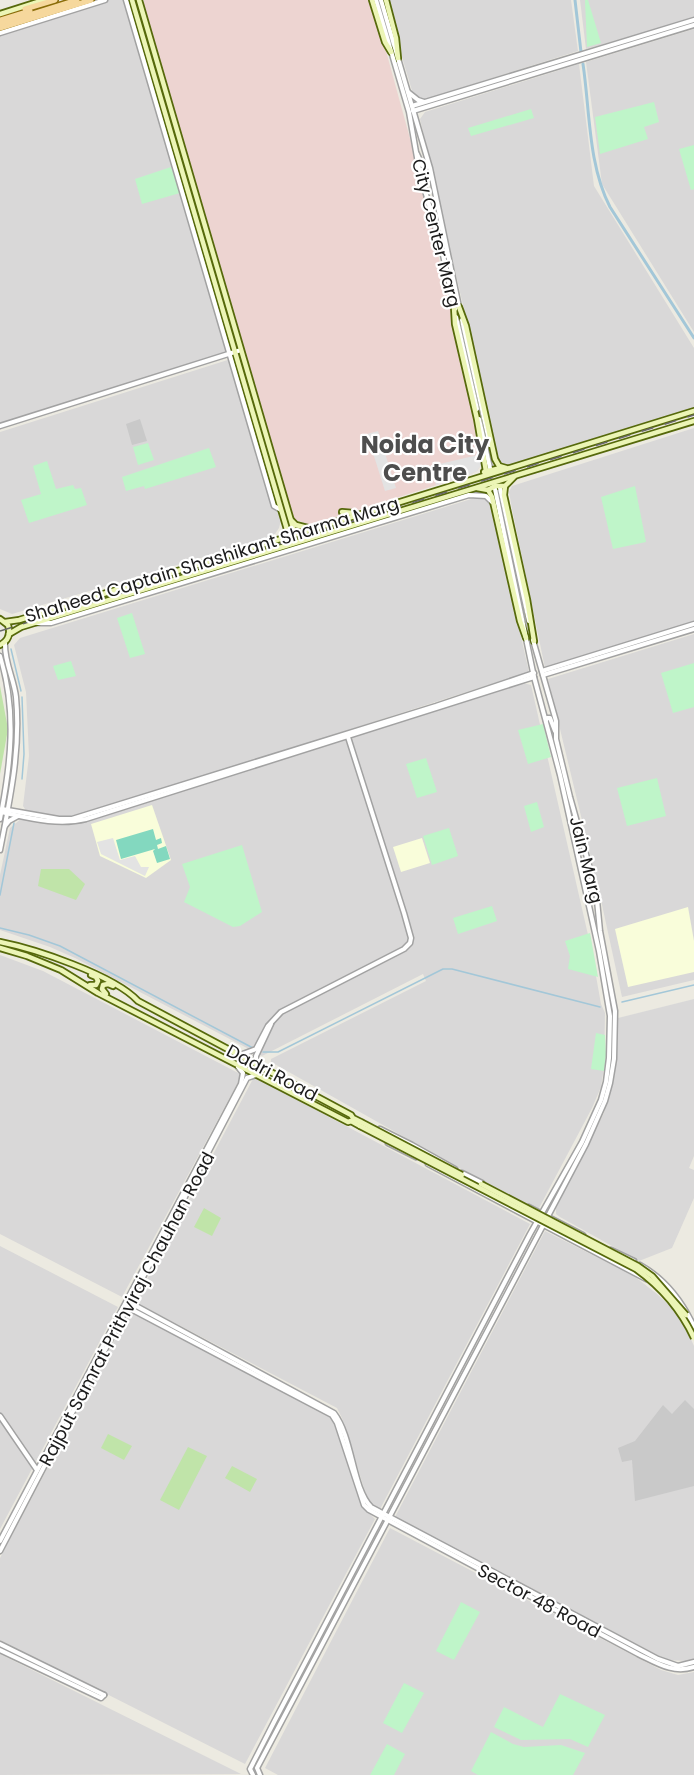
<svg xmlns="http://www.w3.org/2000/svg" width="694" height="1775" font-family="Poppins,sans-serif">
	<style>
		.residential { fill: #d9d8d8 }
		.commercial { fill: #edd4d1 }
		.education { fill: #f9fdda }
		.religious { fill: #c9c9c9 }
		.grass { fill: #c0e4a9 }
		.park { fill: #bff5c9 }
		.pitch { fill: #83d8bf }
		.parking { fill: #e3e3e3 }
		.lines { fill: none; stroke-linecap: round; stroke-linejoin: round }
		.stream { stroke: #a3c7d8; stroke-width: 1.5 }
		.canal { stroke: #a3c7d8; stroke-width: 3 }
		.tertiary-casing { stroke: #a2a2a2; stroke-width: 7 }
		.secondary-casing { stroke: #56690b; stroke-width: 8 }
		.primary-casing { stroke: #8a6c09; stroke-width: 8 }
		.tertiary { stroke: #fff; stroke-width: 4 }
		.secondary { stroke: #ecf5b6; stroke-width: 4.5 }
		.primary { stroke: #f6d89d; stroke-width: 5 }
		.rail { stroke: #696969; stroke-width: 1.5; stroke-dasharray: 12 12; stroke-linecap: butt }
		.secondary-bridge-casing { stroke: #56690b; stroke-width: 8; stroke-linecap: butt }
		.secondary-bridge { stroke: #ecf5b6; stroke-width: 4.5 }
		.labels { text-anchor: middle; stroke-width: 4.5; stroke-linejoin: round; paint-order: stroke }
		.street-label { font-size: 18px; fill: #1b1b1b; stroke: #fff }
		.district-label { font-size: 24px; font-weight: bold; fill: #4e4e4e; stroke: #fff }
	</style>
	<rect width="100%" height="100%" fill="#eceae1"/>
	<g class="residential">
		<polygon points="107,0 127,0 232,353 0,424 0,31"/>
		<polygon points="385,0 571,0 578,51 426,99 419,99 413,94"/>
		<polygon points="580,0 694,0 694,18 586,49"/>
		<polygon points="694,29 694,332 602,184 586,62"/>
		<polygon points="579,64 594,186 694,348 694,412 511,467 504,466 499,461 420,119 425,112"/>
		<polygon points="234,358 281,520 279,528 275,534 268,538 12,614 0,609 0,432"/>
		<polygon points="694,428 694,624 545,668 512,509 509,492 512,486"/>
		<polygon points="481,496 487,498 491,505 529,672 77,817 61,818 27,812 23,806 29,756 26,692 14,645 20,638"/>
		<polygon points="694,634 694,980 622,997 599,891 548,679"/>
		<polygon points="523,683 531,685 591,948 601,1004 605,1013 604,1067 601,1087 592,1108 539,1208 533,1208 520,1202 271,1062 271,1059 426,981 423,974 262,1056 75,958 50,947 0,930 0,875 10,828 22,818 59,825 75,824 99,818"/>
		<polygon points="0,955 43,971 242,1075 122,1297 0,1234"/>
		<polygon points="694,999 694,1156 689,1168 694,1170 694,1198 672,1248 639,1261 560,1217 556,1214 556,1208 604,1113 616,1064 618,1018"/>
		<polygon points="254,1077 530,1224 380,1509 368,1501 342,1418 337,1408 135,1302"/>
		<polygon points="545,1231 634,1276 657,1294 670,1306 684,1324 694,1346 694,1659 686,1661 667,1660 395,1517"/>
		<polygon points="0,1246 118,1307 0,1529"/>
		<polygon points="130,1311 328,1415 333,1421 337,1431 361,1505 375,1519 245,1764 0,1640 0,1558"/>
		<polygon points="390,1528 661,1670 678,1675 694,1672 694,1775 278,1775 265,1768"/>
		<polygon points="0,1654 241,1774 0,1775"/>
	</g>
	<polygon class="commercial" points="144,0 372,0 417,164 458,340 482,455 481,465 477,471 471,474 311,525 294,519 144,6"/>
	<g class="education">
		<polygon points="152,805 171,860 146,878 100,856 91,824"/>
		<polygon points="422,838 430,863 401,872 393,847"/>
		<polygon points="688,907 694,941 694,972 628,987 615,929"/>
	</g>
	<g class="religious">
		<polygon points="140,419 147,441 132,445 126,424"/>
		<polygon points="685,1400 694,1409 694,1486 635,1501 632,1460 622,1462 618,1448 635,1441 663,1405 672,1414"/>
	</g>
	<g class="grass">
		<polygon points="0,686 8,729 0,774"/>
		<polygon points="41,869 69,869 85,884 76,900 38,886"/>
		<polygon points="204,1208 221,1218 212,1236 194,1227"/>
		<polygon points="108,1434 132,1446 124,1460 101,1448"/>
		<polygon points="188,1447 207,1456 179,1510 160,1500"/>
		<polygon points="232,1466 257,1479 250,1492 225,1478"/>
	</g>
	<g class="park">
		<polygon points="585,0 588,0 601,43 587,47"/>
		<polygon points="654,102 659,122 644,127 648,139 600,154 595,117"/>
		<polygon points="531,109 534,118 471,136 468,128"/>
		<polygon points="694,145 694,189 691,190 679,149"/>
		<polygon points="171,167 180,193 142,204 135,179"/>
		<polygon points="148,443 154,460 138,465 133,447"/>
		<polygon points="209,448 216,467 145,489 144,486 126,491 122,477"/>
		<polygon points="47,461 56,489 73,485 75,489 81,488 87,505 29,523 21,500 41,494 33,466"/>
		<polygon points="635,486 646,542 613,549 601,497"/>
		<polygon points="132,613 145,654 130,658 117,618"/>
		<polygon points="71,661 76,676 58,680 53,666"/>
		<polygon points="694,663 694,707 673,713 661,673"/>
		<polygon points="543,724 551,757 528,764 518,730"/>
		<polygon points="426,758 437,792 417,798 406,764"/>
		<polygon points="657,778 666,816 627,826 617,788"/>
		<polygon points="537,802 544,827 531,832 524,806"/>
		<polygon points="449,828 458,856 432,865 423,836"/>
		<polygon points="242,845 262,912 240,926 233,927 184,902 190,887 182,864"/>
		<polygon points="492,906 497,921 458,934 453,918"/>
		<polygon points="590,933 598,977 568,969 570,956 565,941"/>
		<polygon points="596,1033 605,1035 606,1055 604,1071 591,1069"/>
		<polygon points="461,1602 480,1612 454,1660 436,1651"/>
		<polygon points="404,1683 424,1693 402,1733 383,1723"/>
		<polygon points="560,1694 605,1715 588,1747 570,1739 521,1740 494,1727 504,1707 543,1727"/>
		<polygon points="491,1732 513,1744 524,1747 561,1745 585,1753 573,1775 478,1775 471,1771"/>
		<polygon points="387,1744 405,1754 394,1775 370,1775"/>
	</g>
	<polygon class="pitch" points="153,829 156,840 161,838 162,843 157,845 158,849 166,846 170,859 157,863 153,851 155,849 121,859 116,840"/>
	<g class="parking">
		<polygon points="378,431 396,488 385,491 367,434"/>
		<polygon points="482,454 481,465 477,471 471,474 436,485 431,466"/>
		<polygon points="113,838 120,860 135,856 141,867 149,867 145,876 101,854 97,842"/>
	</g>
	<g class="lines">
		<g class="stream">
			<polyline points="11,649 21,691"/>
			<polyline points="22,779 24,754 22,697"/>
			<polyline points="0,895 14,823"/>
			<polyline points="0,928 29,935 60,946 253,1048"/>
			<polyline points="622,1002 694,985"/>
			<polyline points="263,1052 278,1052 443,969 452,969 600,1007"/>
		</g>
		<g class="canal">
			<polyline points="575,0 581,52"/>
			<path d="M583,64C590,111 588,164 610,207L694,338"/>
		</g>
		<defs>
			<g id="tertiary">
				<polyline points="126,0 274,506 281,510"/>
				<polyline points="376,0 409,112 419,169 443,255 455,309"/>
				<polyline points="381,0 430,168 459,307"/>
				<polyline points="0,33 105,0"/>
				<polyline points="408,92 418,100 424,102"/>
				<polyline points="412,106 694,20"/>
				<polyline points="413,111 694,25"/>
				<polyline points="417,154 422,165 426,164 427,162"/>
				<polyline points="420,174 426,171 430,177"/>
				<polyline points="456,317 477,409"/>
				<polyline points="462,320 490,445"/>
				<polyline points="479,419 490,468"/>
				<polyline points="0,426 241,350"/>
				<polyline points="500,488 529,621"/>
				<polyline points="37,623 51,623 469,495 486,496 492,502"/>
				<path d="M0,656C17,711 11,764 0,819"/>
				<polyline points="542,671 694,624"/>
				<polyline points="543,675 694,629"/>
				<polyline points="546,720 547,718 550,718 555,731"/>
				<polyline points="2,809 59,819 72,819 436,706 534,673"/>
				<path d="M1,812C29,818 58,826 86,819L534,677"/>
				<polyline points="5,826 9,821 18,816"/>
				<path d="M0,850C10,799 21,749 16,697C14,679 4,661 5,643"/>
				<polyline points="581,868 587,880 591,881 593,878"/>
				<polyline points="240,1055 256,1049 268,1026 281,1012 404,949 410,943 411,938 404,913 348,737"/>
				<polyline points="256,1063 256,1056 271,1024"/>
				<polyline points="380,1129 412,1145 455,1169"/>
				<polyline points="388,1143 416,1157"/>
				<polyline points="428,1164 646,1279"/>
				<polyline points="462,1173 482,1183"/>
				<polyline points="529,1207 583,1235"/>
				<polyline points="611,1250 634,1261"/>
				<path d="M640,1265C665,1279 682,1301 694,1327"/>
				<path d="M127,1301L334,1413C353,1438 352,1487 371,1507L658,1659L678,1666L694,1662"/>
				<path d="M125,1306L332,1415L337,1423L364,1505L369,1510L638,1654C657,1663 673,1674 694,1667"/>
				<polyline points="0,1416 37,1470"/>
				<polyline points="0,1541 241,1084 243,1073 238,1067"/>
				<polyline points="0,1551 247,1078 256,1075"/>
				<polyline points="0,1644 104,1695"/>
				<polyline points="0,1650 101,1698 104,1695"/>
				<polyline points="253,1775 250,1769 274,1722 530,1234 582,1142 601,1100 606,1082 609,1058 610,1016 599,951 560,775 534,677 495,489"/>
				<polyline points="260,1775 257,1768 586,1144 605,1101 610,1083 614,1059 615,1011 600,931 596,890 570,797 556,739 556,721 533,640"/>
			</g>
			<g id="secondary">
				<polyline points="132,0 288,533 294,531 139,0"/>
				<polyline points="372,0 385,42 391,52"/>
				<polyline points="386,0 396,38 398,58"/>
				<polyline points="0,14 44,0"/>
				<polyline points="454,307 455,324 477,419 486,471"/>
				<polyline points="459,307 466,326 495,459 499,466 506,468"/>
				<polyline points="484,472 501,468"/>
				<polyline points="514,477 505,486 504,495 527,599 534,641"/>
				<polyline points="477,488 488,490 492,497 520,621 526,638"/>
				<polyline points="488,490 495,486 505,486"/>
				<polyline points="342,512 354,513"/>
				<polyline points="292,521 296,525 308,528"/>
				<path d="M0,619L8,625C11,634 8,641 0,645"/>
				<polyline points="5,622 19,620 694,411"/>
				<polyline points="9,634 21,627 694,421"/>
				<path d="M0,942C35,949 114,975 138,1001L351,1115L353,1118L361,1122"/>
				<polyline points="0,948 27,956 61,970 98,993 348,1122 351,1121 360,1126"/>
				<polyline points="90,985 96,985 98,981 96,977 91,975"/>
				<polyline points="106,994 102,989 103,985 108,984 113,986"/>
			</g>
			<g id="primary">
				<polyline points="25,9 55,0"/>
				<polyline points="0,20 30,11"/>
				<polyline points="0,24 77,0"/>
				<polyline points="0,28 91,0"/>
			</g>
		</defs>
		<use href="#tertiary" class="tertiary-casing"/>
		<use href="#secondary" class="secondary-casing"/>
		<use href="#primary" class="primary-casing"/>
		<use href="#tertiary" class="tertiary"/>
		<use href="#secondary" class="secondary"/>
		<use href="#primary" class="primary"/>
		<polyline class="rail" points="0,631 694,415"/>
		<defs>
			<g id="secondary-bridge">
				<polyline points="361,1122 462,1175"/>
				<path d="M360,1126L636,1269C661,1287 681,1310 694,1338"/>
				<polyline points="481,1184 638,1266 652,1276 686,1315"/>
			</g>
		</defs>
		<use href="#secondary-bridge" class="secondary-bridge-casing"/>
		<use href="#secondary-bridge" class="secondary-bridge"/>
	</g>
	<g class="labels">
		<g class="street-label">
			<text transform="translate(436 233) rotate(76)" y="6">City Center Marg</text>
			<text transform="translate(212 560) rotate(-17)" y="6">Shaheed Captain Shashikant Sharma Marg</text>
			<text transform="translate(586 860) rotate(76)" y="6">Jain Marg</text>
			<text transform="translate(272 1073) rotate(28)" y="6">Dadri Road</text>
			<text transform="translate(127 1309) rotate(-62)" y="6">Rajput Samrat Prithviraj Chauhan Road</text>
			<text transform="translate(539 1601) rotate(28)" y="6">Sector 48 Road</text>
		</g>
		<g class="district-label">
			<text x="425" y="453">Noida City<tspan x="425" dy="28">Centre</tspan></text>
		</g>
	</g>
</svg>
